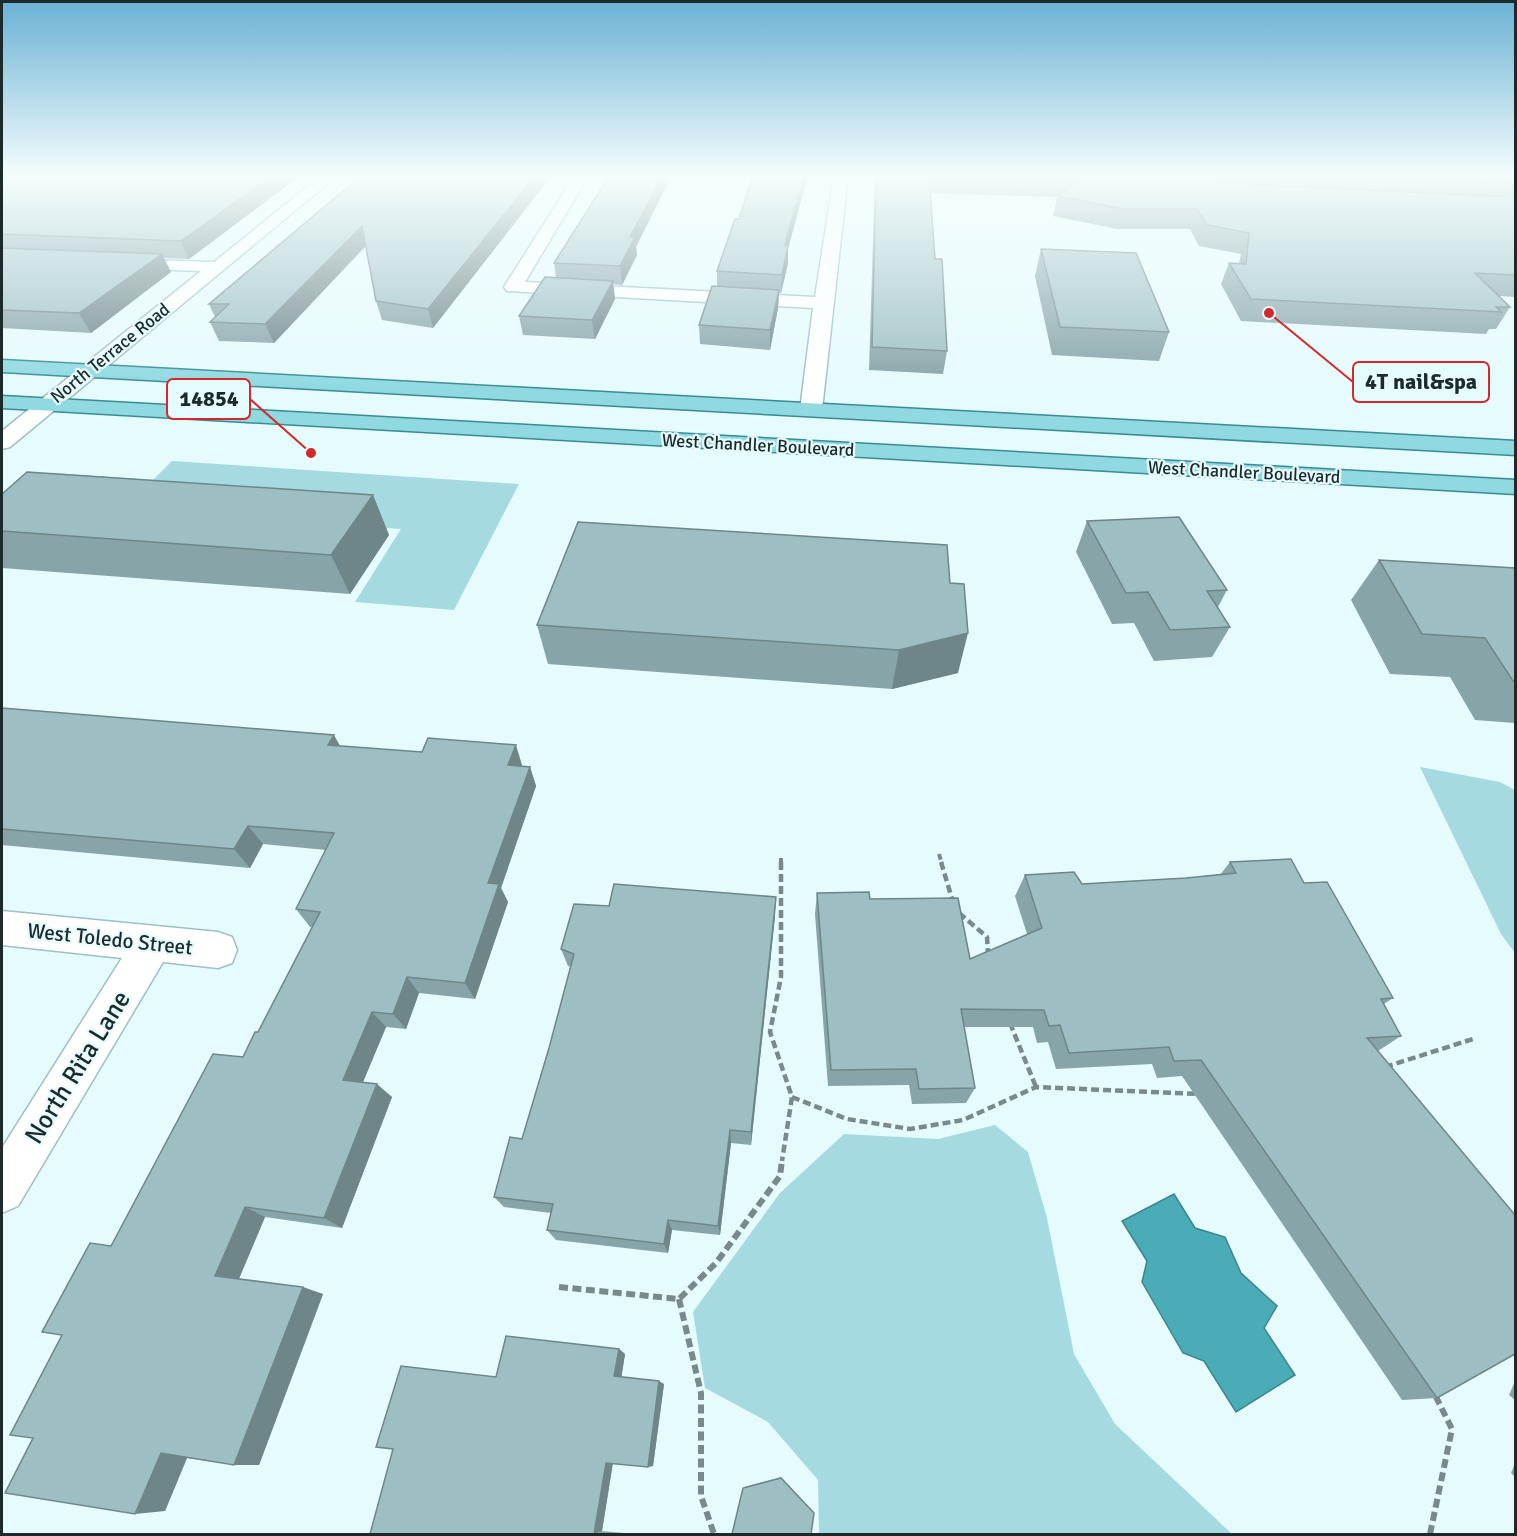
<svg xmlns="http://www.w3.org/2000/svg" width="1517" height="1536" font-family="Signika,sans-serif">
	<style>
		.green { fill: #a5dae0 }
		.water { fill: #4aacb6; stroke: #3c858d; stroke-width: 1.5 }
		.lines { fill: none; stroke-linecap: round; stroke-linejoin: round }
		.minor-casing { stroke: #9dc0c3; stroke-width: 3 }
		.major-casing { stroke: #388c95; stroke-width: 3 }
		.path-far2 { stroke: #7a8a8c; stroke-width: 4; stroke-dasharray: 6 3; stroke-linecap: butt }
		.path-far1 { stroke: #7a8a8c; stroke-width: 4.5; stroke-dasharray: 8 4; stroke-linecap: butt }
		.path { stroke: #7a8a8c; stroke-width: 6; stroke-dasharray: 9 4.5; stroke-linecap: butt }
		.minor { fill: #fff; fill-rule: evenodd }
		.major { fill: #90d9e1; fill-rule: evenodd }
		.wall { fill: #87a4a8 }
		.shaded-wall { fill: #6e8688 }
		.building { fill: #9dbfc3; stroke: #6e8688; stroke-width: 1.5 }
		.labels { text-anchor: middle; stroke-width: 4.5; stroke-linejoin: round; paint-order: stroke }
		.far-street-label { font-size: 18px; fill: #1d2a2c; stroke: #e6fbfd }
		.street-label { font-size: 21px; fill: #1d2a2c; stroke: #e6fbfd }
		.near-street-label { font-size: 26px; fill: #1d2a2c; stroke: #e6fbfd }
		.leader { fill: none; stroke: #d62828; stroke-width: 2 }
		.callout-dot { fill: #d62828; stroke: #e6fbfd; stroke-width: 2 }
		.callout { fill: #e6fbfd; stroke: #d62828; stroke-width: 2 }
		.callout-label { font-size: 22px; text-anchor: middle; font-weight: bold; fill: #1d2a2c }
	</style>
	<rect width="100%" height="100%" fill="#e6fbfd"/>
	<g class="green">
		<polygon points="172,461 519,484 454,610 355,602 401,529 49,504 2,517 52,473 153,480"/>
		<polygon points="1420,767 1500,782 1515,790 1515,953 1501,934"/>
		<polygon points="995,1125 1028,1152 1047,1218 1074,1354 1115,1424 1232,1534 819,1534 818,1480 768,1422 705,1388 693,1312 780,1193 844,1134 938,1139"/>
	</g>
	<polygon class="water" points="1174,1194 1195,1228 1225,1237 1241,1273 1277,1306 1264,1328 1295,1375 1236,1412 1204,1361 1183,1353 1142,1282 1147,1261 1122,1221"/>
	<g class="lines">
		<defs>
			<g id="minor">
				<polygon points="322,175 338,175 10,447 2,449 2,431 201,271 123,268 115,263 117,259 214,262"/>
				<polygon points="575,175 589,175 525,282 815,297 834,175 848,175 822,410 819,415 803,415 800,410 813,308 507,291 504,287"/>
				<polygon points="2,911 218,932 232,937 237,950 232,963 218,968 163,962 18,1206 2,1213 2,1148 122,958 2,945"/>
			</g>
			<g id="major">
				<polygon points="2,360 1516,441 1516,455 2,372"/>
				<polygon points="2,396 1516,480 1516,494 2,408"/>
			</g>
		</defs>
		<use href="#minor" class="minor-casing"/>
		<use href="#major" class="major-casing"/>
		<g class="path-far2">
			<polyline points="939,854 942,864"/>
			<polyline points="781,858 781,864"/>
		</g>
		<g class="path-far1">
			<polyline points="781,862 781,977 770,1032 792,1097 782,1161"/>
			<polyline points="941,862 953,902"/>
			<polyline points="959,913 987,937 988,955"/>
			<polyline points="1010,1023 1036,1087"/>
			<polyline points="1385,1067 1476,1038"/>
			<polyline points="792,1097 847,1119 910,1129 963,1120 1036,1087 1198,1094"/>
		</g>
		<g class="path">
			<polyline points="559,1287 679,1299 716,1263 780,1176 782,1160"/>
			<polyline points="679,1299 701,1393 701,1496 714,1534"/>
			<polyline points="1430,1534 1452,1429 1435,1395"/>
		</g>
		<use href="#minor" class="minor"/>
		<use href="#major" class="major"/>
	</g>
	<g class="wall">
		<polygon points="2,175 301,175 189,259 164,258 171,272 91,333 2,328"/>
		<polygon points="362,175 552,175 433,328 382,320 376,301 366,246 274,343 219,341 210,322 215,317 209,304"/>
		<polygon points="875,175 1515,175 1515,297 1499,296 1510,307 1496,329 1489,329 1486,334 1241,321 1221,284 1229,263 1239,263 1241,254 1199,246 1190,229 1117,229 1053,216 1057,197 931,193 935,259 947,351 943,374 869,370"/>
		<polygon points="636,247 637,255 622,285 613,284 615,299 595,339 523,335 519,316 556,278 554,263"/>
		<polygon points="788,249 788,263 781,293 779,293 778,308 770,350 700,344 699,325 717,286 717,271"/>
		<polygon points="1041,249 1169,332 1159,361 1052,355 1035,276"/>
		<polygon points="2,494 373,495 389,535 350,594 2,568"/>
		<polygon points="1087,521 1227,590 1218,607 1230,627 1212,657 1154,661 1134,623 1112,624 1076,552"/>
		<polygon points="578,522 958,673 892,689 548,664 537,625"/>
		<polygon points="1379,560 1515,568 1515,723 1475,720 1450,677 1390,674 1351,600"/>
		<polygon points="2,708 340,746 522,765 522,766 530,767 536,786 501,888 508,902 475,999 419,993 406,1029 386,1027 363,1082 392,1097 342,1228 265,1217 239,1279 323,1294 259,1465 234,1465 187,1458 165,1511 33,1438 62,1335 42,1332 111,1246 243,1057 258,1032 312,927 310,927 296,909 326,850 263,844 250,868 2,845"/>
		<polygon points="1230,862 1304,883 1393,998 1384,1004 1401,1036 1378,1051 1437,1398 1402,1400 1182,1076 1157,1078 1152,1064 1056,1069 1048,1042 1037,1043 1033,1027 964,1027 975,1088 966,1103 912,1104 909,1085 828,1086 815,914 817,893 870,899 970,959 1027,934 1015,896 1025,875 1082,884 1186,878 1220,875"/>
		<polygon points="775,916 751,1145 731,1143 720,1235 672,1230 668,1253 556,1240 547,1230 551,1213 504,1207 494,1197 522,1139 549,1048 571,967 568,966 561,949"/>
		<polygon points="619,1349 625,1354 621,1377 664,1384 653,1466 648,1467 613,1463 602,1531 634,1534 370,1534"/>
		<polygon points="1515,1381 1515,1400 1509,1395"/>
		<polygon points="1515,1463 1515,1477 1511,1473"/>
		<polygon points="781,1477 814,1513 732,1534 744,1487"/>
	</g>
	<g class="shaded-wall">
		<polygon points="273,175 301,175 189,259 181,241"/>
		<polygon points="536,175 552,175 433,328 428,309"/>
		<polygon points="663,175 672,175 636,247 637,255 622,285 620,266 630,237"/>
		<polygon points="804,175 808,175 788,249 788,263 781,293 782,275 785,245"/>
		<polygon points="362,226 368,243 274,343 265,324"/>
		<polygon points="162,254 171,272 91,333 79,313"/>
		<polygon points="613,281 615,299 595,339 592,320"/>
		<polygon points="779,290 778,308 770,350 770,330"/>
		<polygon points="373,495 389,535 350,594 331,555"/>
		<polygon points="968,633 958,673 892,689 899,650"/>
		<polygon points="334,735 345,755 328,745"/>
		<polygon points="516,745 522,765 515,785 508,765"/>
		<polygon points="530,767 536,786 501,888 508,902 475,999 465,983 488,883"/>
		<polygon points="248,826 263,844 250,868 234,849"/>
		<polygon points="776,897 775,916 751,1145 751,1132"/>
		<polygon points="407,977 419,993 406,1029 393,1014"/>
		<polygon points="372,1012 386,1027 358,1094 343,1080"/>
		<polygon points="377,1084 392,1097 342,1228 324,1218"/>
		<polygon points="730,1130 731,1143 720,1235 718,1226"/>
		<polygon points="245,1207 265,1217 237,1283 215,1276"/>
		<polygon points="668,1220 672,1230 668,1253 664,1244"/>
		<polygon points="303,1287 323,1294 259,1465 234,1465"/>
		<polygon points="619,1349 625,1354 621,1380 614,1376"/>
		<polygon points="659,1381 664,1384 653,1466 648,1467"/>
		<polygon points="161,1453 189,1453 165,1511 135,1514"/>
		<polygon points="613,1462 602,1531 594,1534 606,1463"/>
	</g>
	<g class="building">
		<polygon points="2,175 273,175 181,241 2,234"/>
		<polygon points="362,175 536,175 428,309 376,301 362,226 265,324 210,322 229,304 209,304"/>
		<polygon points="610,175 663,175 630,237 635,237 620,266 554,263"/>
		<polygon points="753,175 804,175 785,245 788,245 782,275 717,271 735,219 739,219"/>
		<polygon points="876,175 929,175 935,259 942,259 947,351 872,347"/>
		<polygon points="978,175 1183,175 1259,185 1515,197 1515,275 1475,273 1510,307 1496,307 1501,312 1251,299 1229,263 1246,264 1249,233 1207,225 1197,209 1123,209 1058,196 1078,179"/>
		<polygon points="1323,175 1515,175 1515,183"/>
		<polygon points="2,248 162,254 79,313 2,310"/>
		<polygon points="1041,249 1136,253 1169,332 1060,327"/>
		<polygon points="545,277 613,281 592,320 519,316"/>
		<polygon points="712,286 779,290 770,330 699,325"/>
		<polygon points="27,472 373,495 331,555 2,531 2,494"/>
		<polygon points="1179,517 1227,590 1207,591 1230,627 1170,630 1148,592 1126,593 1087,521"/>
		<polygon points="578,522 947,545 950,583 964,584 968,633 899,650 537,625"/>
		<polygon points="1379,560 1515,568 1515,681 1513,681 1485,638 1422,634"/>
		<polygon points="2,708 334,735 328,745 422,752 428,738 516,745 508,765 530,767 488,883 499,884 465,983 407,977 393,1014 372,1012 343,1080 377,1084 324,1218 245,1207 215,1276 303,1287 234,1465 161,1453 135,1514 5,1493 33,1438 10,1435 62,1335 42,1332 90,1243 111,1246 213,1054 243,1057 255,1032 258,1032 320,912 296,909 334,833 248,826 234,849 2,829"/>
		<polygon points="1291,859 1304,883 1327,882 1393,998 1381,999 1401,1036 1367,1038 1515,1215 1515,1354 1437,1398 1201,1060 1174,1061 1169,1047 1069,1053 1060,1025 1049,1026 1044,1010 961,1009 975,1088 919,1089 916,1069 831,1070 817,893 869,892 870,899 958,898 970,959 1042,928 1025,875 1074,872 1082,884 1186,878 1236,873 1230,862"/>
		<polygon points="614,884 776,897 751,1132 730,1130 718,1226 668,1220 664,1244 547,1230 553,1204 494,1197 510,1137 522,1139 549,1048 574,954 561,949 574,904 609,906"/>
		<polygon points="506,1336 619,1349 614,1376 659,1381 648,1467 606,1463 594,1534 370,1534 393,1449 376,1447 401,1366 496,1377"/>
		<polygon points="781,1478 814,1513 811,1534 732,1534 743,1488"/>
	</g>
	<linearGradient id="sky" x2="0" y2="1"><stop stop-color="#69b1d4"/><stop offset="0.45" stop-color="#f4fdfe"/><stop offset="1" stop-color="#f4fdfe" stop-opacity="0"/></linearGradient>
	<rect width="1517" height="390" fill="url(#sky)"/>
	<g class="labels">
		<g class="far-street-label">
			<text transform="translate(110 353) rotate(-39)" y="6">North Terrace Road</text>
			<text transform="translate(758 445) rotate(3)" y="6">West Chandler Boulevard</text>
			<text transform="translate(1244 472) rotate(3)" y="6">West Chandler Boulevard</text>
		</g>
		<g class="street-label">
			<text transform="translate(110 939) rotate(6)" y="7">West Toledo Street</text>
		</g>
		<g class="near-street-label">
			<text transform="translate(77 1067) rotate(-58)" y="9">North Rita Lane</text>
		</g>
	</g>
	<path class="leader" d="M1269 313L1353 382M311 453L250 399"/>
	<g class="callout-dot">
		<circle cx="1269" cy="313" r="6"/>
		<circle cx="311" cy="453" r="6"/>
	</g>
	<g class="callout">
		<rect x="1353" y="362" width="136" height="40" rx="6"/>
		<rect x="167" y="379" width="83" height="40" rx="6"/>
	</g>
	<g class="callout-label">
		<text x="1421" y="389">4T nail&amp;spa</text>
		<text x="209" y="406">14854</text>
	</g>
	<rect width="1517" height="1536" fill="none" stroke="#1d2a2c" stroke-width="6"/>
</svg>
